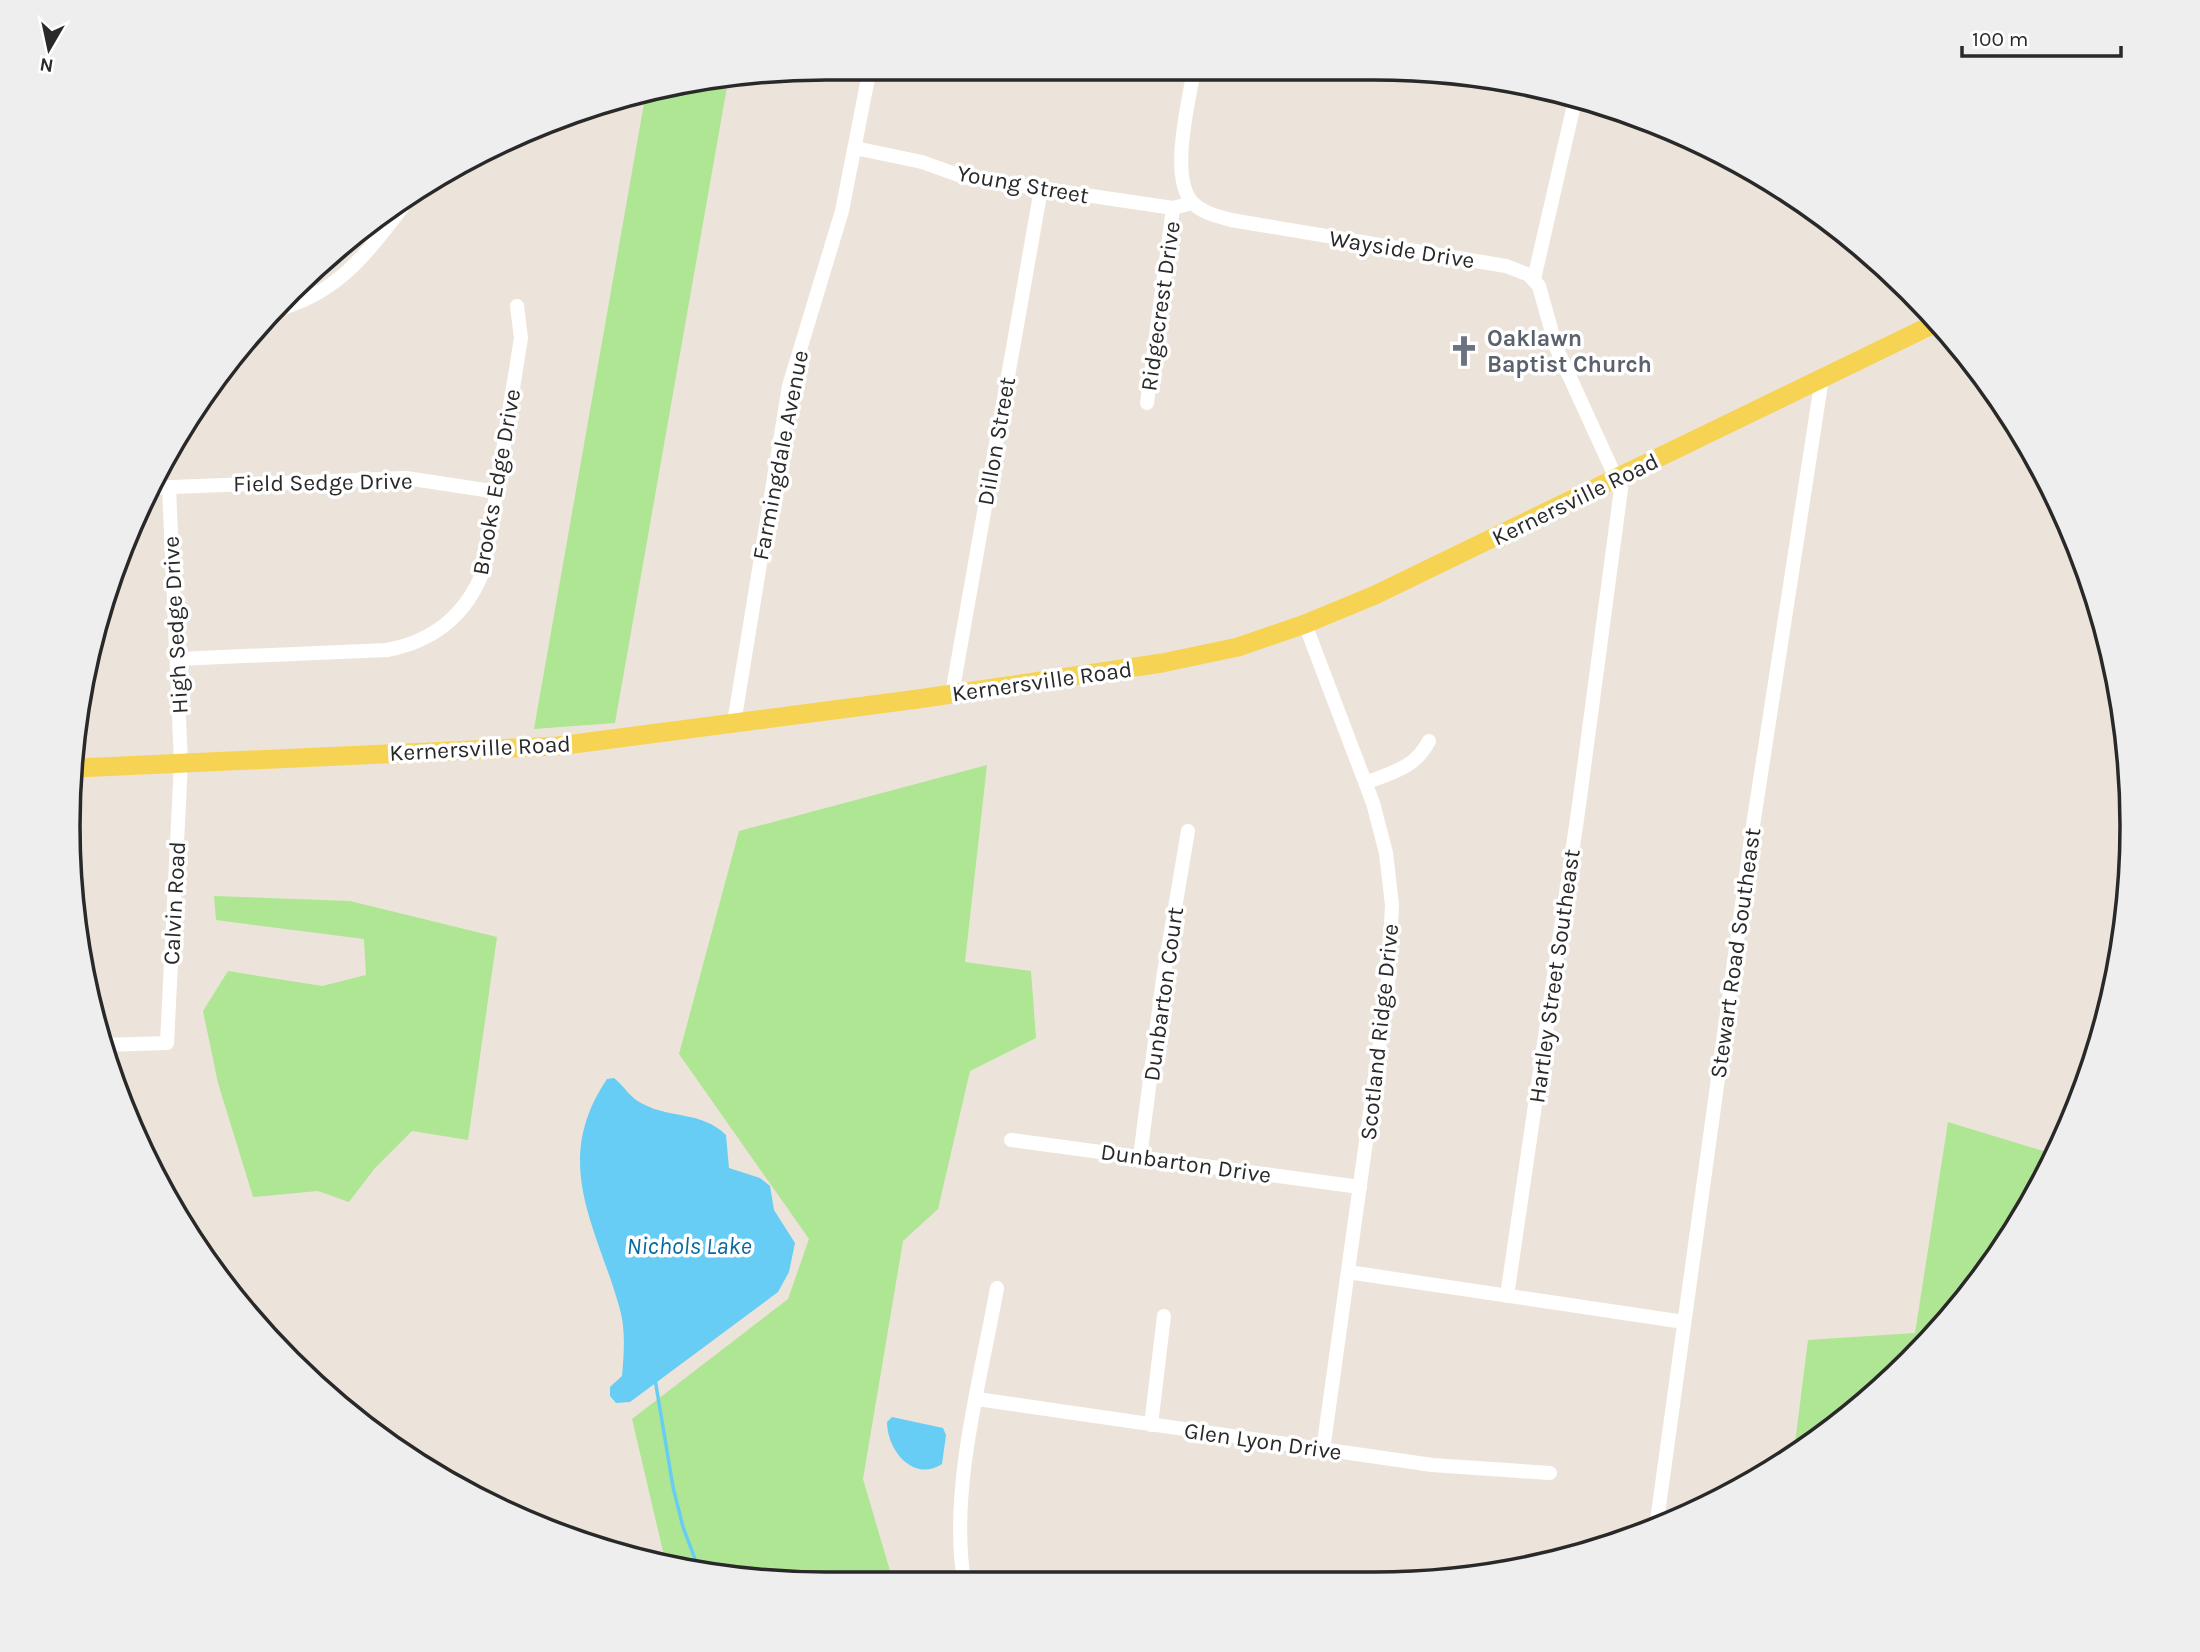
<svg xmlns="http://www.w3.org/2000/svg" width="2200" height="1652" font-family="Karla,sans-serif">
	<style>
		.green { fill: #aee693 }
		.water { fill: #67cdf4 }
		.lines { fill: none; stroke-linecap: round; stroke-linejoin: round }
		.stream { stroke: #67cdf4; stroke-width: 3.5 }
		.minor { stroke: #fff; stroke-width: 14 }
		.major { stroke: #f7d354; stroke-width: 19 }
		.labels { text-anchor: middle; stroke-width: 7; stroke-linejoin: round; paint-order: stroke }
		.street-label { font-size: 23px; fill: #292929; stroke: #fff }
		.worship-label { font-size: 23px; font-weight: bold; fill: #5b616d; stroke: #fff; text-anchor: start }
		.water-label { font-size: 24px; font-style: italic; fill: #07699f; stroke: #fff }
		.rim { fill: none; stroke: #292929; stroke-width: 3.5 }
	</style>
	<rect width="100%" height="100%" fill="#ece4da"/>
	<g class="green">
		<polygon points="728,81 615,723 534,729 646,92"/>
		<polygon points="987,765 965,962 1031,971 1036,1038 970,1071 938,1209 903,1241 863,1479 893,1581 776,1582 665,1560 632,1419 788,1299 809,1239 679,1054 739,831"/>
		<polygon points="214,896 350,901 497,937 468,1140 412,1131 375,1168 349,1202 318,1191 253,1197 218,1083 203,1011 228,971 322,986 366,975 364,939 216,920"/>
		<path d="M1948,1122L2053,1154C2002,1267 1902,1389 1794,1451L1808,1340L1915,1333Z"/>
	</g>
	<g class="water">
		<path d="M614,1078C625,1087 630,1098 643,1104C671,1119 702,1111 726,1135L729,1168L760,1178L770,1186L774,1210L795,1243L789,1272L778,1292L630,1402L616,1403L610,1396V1387L622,1376C624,1353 626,1328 619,1306C596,1225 551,1162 607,1079Z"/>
		<path d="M892,1417L943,1428L946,1435L942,1464C912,1483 887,1449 887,1422Z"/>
	</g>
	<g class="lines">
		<polyline class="stream" points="655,1379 673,1487 683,1527 698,1567"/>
		<g class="minor">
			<path d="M1194,69C1189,102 1169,176 1192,202C1202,213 1217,216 1231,220L1506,266L1529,275L1539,286L1556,347L1621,489L1579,805L1507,1296"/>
			<polyline points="855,148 922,162 964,177 1173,208 1192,203"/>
			<polyline points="1534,279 1576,96"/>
			<path d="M272,311C342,294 369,249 412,195"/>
			<polyline points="1147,403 1173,208"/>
			<polyline points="148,488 406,478 498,492"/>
			<polyline points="1305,624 1373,803 1386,853 1392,905 1388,984 1323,1450"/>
			<path d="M177,659L387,650C435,641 467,614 484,569L521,338L517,306"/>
			<polyline points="952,694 1041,189"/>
			<polyline points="734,723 789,386 842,211 870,68"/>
			<path d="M1366,783C1394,771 1414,769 1429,741"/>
			<polyline points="102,1045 167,1043 181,763 169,487"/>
			<polyline points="1011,1140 1360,1187"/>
			<polyline points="1140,1157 1163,979 1188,831"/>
			<polyline points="1348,1272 1684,1322"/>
			<polyline points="977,1399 1432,1465 1550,1473"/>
			<polyline points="1151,1425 1164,1316"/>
			<polyline points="1656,1528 1752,832 1822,378"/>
			<path d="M964,1581C949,1489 981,1379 997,1288"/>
		</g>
		<polyline class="major" points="77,768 558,746 918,699 1162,663 1238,647 1305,624 1375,595 1938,322"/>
	</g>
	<defs>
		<symbol id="church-bare" viewBox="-9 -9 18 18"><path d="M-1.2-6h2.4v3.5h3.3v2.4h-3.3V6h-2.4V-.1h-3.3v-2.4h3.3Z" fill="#6b7280" stroke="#fff" stroke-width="2.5" paint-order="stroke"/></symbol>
	</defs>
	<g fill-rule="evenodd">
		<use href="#church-bare" x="1442" y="329" width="44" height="44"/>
	</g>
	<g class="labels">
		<g class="street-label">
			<text transform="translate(1023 184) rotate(10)" y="8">Young Street</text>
			<text transform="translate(1402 249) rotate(9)" y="8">Wayside Drive</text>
			<text transform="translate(1160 306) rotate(-82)" y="8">Ridgecrest Drive</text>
			<text transform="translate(996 441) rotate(-80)" y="8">Dillon Street</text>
			<text transform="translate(780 455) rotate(-79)" y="8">Farmingdale Avenue</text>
			<text transform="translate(323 482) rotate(-1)" y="8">Field Sedge Drive</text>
			<text transform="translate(496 482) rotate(-80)" y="8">Brooks Edge Drive</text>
			<text transform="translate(1575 499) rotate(-26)" y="8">Kernersville Road</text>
			<text transform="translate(175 625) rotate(-93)" y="8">High Sedge Drive</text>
			<text transform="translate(1042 681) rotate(-8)" y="8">Kernersville Road</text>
			<text transform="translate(480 748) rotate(-3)" y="8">Kernersville Road</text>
			<text transform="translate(174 903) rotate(-87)" y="8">Calvin Road</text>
			<text transform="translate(1735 953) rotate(-82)" y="8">Stewart Road Southeast</text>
			<text transform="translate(1554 976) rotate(-82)" y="8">Hartley Street Southeast</text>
			<text transform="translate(1163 994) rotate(-82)" y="8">Dunbarton Court</text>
			<text transform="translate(1379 1032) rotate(-84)" y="8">Scotland Ridge Drive</text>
			<text transform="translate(1186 1163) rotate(8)" y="8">Dunbarton Drive</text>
			<text transform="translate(1263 1441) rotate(8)" y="8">Glen Lyon Drive</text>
		</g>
		<g class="worship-label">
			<text x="1487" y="346">Oaklawn<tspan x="1487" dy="26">Baptist Church</tspan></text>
		</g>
		<g class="water-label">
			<text x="689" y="1254">Nichols Lake</text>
		</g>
	</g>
	<path d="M0 0H2200V1652H0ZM826 80H1374A746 746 0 0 1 2120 826V826A746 746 0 0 1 1374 1572H826A746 746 0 0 1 80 826V826A746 746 0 0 1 826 80Z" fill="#eee" fill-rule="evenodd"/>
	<path class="rim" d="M826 80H1374A746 746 0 0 1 2120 826V826A746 746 0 0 1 1374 1572H826A746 746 0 0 1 80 826V826A746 746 0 0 1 826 80Z"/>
	<g transform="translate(49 49) rotate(189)" stroke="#ffffff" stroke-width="5" paint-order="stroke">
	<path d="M0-5L12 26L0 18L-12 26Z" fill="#292929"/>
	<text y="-10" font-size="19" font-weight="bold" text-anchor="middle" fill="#292929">N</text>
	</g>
	<path d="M1962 46v10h159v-10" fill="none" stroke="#292929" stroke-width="3.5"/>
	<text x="1972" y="46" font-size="21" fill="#292929" stroke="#ffffff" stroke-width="5" paint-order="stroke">100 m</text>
</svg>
